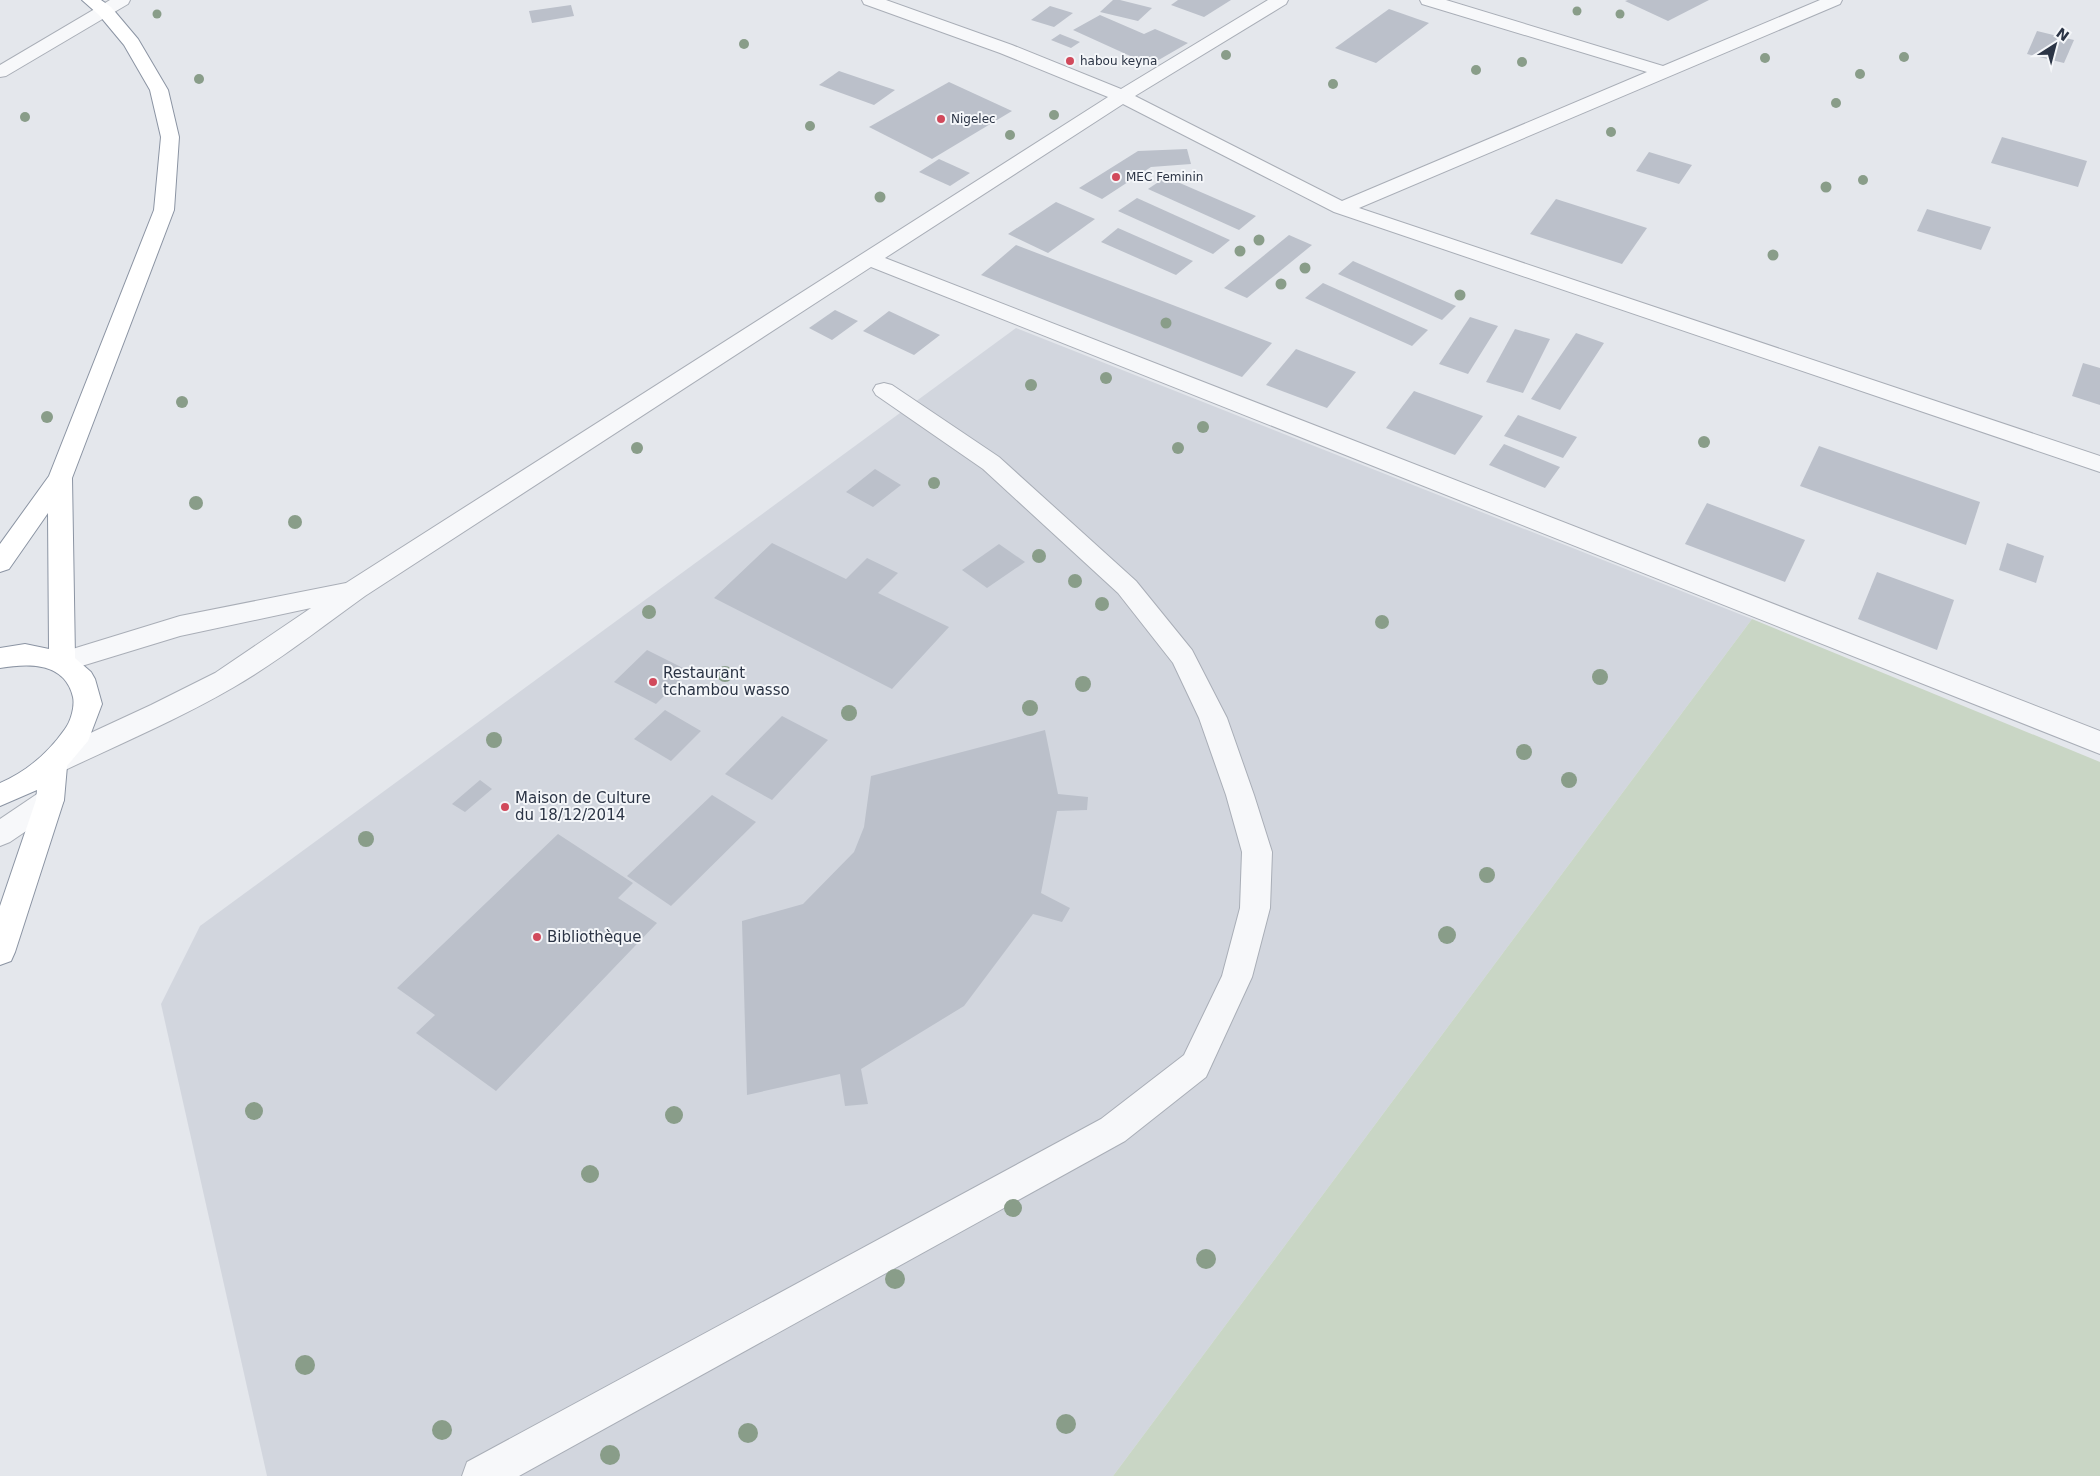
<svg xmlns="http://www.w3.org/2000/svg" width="2100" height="1476" font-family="'DejaVu Sans',sans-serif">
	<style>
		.built { fill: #d2d6de }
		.green { fill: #c9d6c5 }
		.building { fill: #bbc0ca }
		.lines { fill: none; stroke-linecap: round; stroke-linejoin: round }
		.minor-casing { stroke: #a9aeb7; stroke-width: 2 }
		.highway-casing { stroke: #8b94a3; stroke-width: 2 }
		.minor { fill: #f7f8fa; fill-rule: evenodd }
		.highway { fill: #fff; fill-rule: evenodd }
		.tree { fill: #899d89 }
		.poi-dot { fill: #d1495b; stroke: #f4f6f9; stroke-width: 2 }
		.labels { text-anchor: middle; stroke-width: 4; stroke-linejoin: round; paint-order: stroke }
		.far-poi-label { font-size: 12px; fill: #2b3445; stroke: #f4f6f9; text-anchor: start }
		.poi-label { font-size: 15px; fill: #2b3445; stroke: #f4f6f9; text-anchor: start }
	</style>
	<rect width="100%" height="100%" fill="#e4e7ec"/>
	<polygon class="built" points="1016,328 1752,619 1113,1476 267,1476 161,1004 200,926"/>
	<polygon class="green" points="1752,619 2100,762 2100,1476 1113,1476"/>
	<g class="building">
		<polygon points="1113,0 1120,0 1152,8 1138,21 1100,12"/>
		<polygon points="1178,0 1231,0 1204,17 1171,5"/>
		<polygon points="1628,0 1709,0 1668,21 1625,1"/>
		<polygon points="571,5 574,16 532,23 529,11"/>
		<polygon points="1050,6 1073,13 1054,27 1031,20"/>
		<polygon points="1389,9 1429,23 1376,63 1335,48"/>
		<polygon points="1100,15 1144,34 1155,29 1188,43 1150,65 1073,30"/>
		<polygon points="2037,31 2074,40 2064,63 2027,54"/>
		<polygon points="1060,34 1080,42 1071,48 1051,40"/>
		<polygon points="839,71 895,90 874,105 819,85"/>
		<polygon points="949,82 1012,111 932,159 869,127"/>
		<polygon points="2002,137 2087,161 2078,187 1991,163"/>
		<polygon points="1187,149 1191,164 1151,167 1102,199 1079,188 1138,151"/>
		<polygon points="1649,152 1692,165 1679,184 1636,171"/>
		<polygon points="939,159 970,173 950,186 919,172"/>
		<polygon points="1166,177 1256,216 1239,230 1148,189"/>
		<polygon points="1137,198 1230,240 1213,254 1118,211"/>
		<polygon points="1556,199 1647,228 1622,264 1530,234"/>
		<polygon points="1056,202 1095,219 1048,253 1008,234"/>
		<polygon points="1927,209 1991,227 1981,250 1917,231"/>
		<polygon points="1118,228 1193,261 1176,275 1101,242"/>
		<polygon points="1289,235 1312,245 1247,298 1224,288"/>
		<polygon points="1016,245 1272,343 1242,377 981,275"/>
		<polygon points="1353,261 1456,306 1442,320 1338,274"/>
		<polygon points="1323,283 1428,330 1412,346 1305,298"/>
		<polygon points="835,310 858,321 832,340 809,328"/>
		<polygon points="889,311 940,335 914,355 863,331"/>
		<polygon points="1470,317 1498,326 1468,374 1439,364"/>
		<polygon points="1515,329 1550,339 1523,393 1486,382"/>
		<polygon points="1576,333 1604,343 1560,410 1531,399"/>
		<polygon points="1296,349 1356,372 1327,408 1266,385"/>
		<polygon points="2083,363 2100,368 2100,405 2072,396"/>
		<polygon points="1414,391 1483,416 1455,455 1386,428"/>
		<polygon points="1518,415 1577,437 1563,458 1504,436"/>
		<polygon points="1504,444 1560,467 1545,488 1489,465"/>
		<polygon points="1819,446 1980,502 1966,545 1800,486"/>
		<polygon points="875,469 901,485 873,507 846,492"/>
		<polygon points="1707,503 1805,540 1785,582 1685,544"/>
		<polygon points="772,543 846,579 867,558 898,573 878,593 949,627 892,689 714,598"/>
		<polygon points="2007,543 2044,556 2036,583 1999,570"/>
		<polygon points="999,544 1025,562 987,588 962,570"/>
		<polygon points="1877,572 1954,600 1937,650 1858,619"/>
		<polygon points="647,650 689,671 656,704 614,682"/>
		<polygon points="665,710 701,731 671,761 634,739"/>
		<polygon points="782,716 828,740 772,800 725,774"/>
		<polygon points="1045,730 1058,794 1088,797 1087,810 1057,811 1041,893 1070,908 1062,922 1033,914 964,1006 861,1069 868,1104 845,1106 840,1074 747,1095 742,921 803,904 854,852 864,827 871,776"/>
		<polygon points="480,780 492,789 465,812 452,804"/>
		<polygon points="712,795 756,822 671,906 627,876"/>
		<polygon points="558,834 633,883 618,898 657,923 496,1091 416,1033 435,1015 397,988"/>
	</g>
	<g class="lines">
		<defs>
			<g id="minor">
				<polygon points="110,0 130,0 128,4 6,76 0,77 0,65"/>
				<path d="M862,0H886L1012,45L1121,89L1268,0H1288L1286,4L1135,96L1342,201L1647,72L1422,4L1420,0H1446L1663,66L1820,0H1842L1840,4L1359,208L2100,456V472L1334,212L1123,104L885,258L2100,731V754L871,267L365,596C322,627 280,660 234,687C179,719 120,744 63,771L53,774L43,771L39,763L43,755L151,705L215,673L311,608L180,636L62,672L53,669L49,662L53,655L180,616L346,583L1108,97L1000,53L864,4Z"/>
				<polygon points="884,383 892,385 999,457 1136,581 1192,650 1227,718 1254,795 1272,852 1270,908 1252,977 1206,1077 1125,1141 519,1476 462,1476 467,1462 1101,1119 1184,1055 1222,976 1240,908 1242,852 1226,795 1199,718 1173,663 1118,593 983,469 876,395 873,390 876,385"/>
				<polygon points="50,788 60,792 64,800 60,808 10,842 0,846 0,819 40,792"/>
			</g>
			<path id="highway" d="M82,0H101L111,7L138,39L168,90L179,137L174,210L72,478L75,658L91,672L95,679L102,704L88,741L67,766L64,800L15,952L11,961L0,965V906L36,800L37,790L0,806V783C26,772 49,752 65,729C71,721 75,706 73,697C65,662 29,663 0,668V648L25,644L49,649L48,513L9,569L0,572V544L49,476L154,210L161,137L150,90L124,45L99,15Z"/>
		</defs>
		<use href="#minor" class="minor-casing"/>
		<use href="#highway" class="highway-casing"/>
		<use href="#minor" class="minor"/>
		<use href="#highway" class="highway"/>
	</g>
	<g class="tree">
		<circle cx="1577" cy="11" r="4.5"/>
		<circle cx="157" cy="14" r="4.5"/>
		<circle cx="1620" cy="14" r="4.5"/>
		<circle cx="744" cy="44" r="5"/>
		<circle cx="1226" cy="55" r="5"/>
		<circle cx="1904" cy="57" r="5"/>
		<circle cx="1765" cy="58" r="5"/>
		<circle cx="1522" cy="62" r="5"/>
		<circle cx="1476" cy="70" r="5"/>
		<circle cx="1860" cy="74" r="5"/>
		<circle cx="199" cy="79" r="5"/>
		<circle cx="1333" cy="84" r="5"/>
		<circle cx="1836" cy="103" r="5"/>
		<circle cx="1054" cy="115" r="5"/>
		<circle cx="25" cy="117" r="5"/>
		<circle cx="810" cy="126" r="5"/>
		<circle cx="1611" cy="132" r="5"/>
		<circle cx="1010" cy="135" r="5"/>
		<circle cx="1863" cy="180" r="5"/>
		<circle cx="1826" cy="187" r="5.5"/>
		<circle cx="880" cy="197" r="5.5"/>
		<circle cx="1259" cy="240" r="5.5"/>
		<circle cx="1240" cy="251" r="5.5"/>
		<circle cx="1773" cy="255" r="5.5"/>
		<circle cx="1305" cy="268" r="5.5"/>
		<circle cx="1281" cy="284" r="5.5"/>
		<circle cx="1460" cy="295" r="5.5"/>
		<circle cx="1166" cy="323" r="5.5"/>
		<circle cx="1106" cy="378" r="6"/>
		<circle cx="1031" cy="385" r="6"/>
		<circle cx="182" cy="402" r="6"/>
		<circle cx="47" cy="417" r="6"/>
		<circle cx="1203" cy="427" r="6"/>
		<circle cx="1704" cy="442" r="6"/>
		<circle cx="637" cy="448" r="6"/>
		<circle cx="1178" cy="448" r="6"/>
		<circle cx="934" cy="483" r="6"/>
		<circle cx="196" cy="503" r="7"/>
		<circle cx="295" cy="522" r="7"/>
		<circle cx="1039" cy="556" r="7"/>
		<circle cx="1075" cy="581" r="7"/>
		<circle cx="1102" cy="604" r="7"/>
		<circle cx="649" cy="612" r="7"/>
		<circle cx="1382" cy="622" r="7"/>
		<circle cx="725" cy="674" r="8"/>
		<circle cx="1600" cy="677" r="8"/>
		<circle cx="1083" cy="684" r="8"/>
		<circle cx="1030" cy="708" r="8"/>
		<circle cx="849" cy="713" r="8"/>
		<circle cx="494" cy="740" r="8"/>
		<circle cx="1524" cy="752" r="8"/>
		<circle cx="1569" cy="780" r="8"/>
		<circle cx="366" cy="839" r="8"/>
		<circle cx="1487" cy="875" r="8"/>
		<circle cx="1447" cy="935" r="9"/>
		<circle cx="254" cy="1111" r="9"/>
		<circle cx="674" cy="1115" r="9"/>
		<circle cx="590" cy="1174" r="9"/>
		<circle cx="1013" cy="1208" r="9"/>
		<circle cx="1206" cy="1259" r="10"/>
		<circle cx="895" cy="1279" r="10"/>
		<circle cx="305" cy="1365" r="10"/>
		<circle cx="1066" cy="1424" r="10"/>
		<circle cx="442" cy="1430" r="10"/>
		<circle cx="748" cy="1433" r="10"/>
		<circle cx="610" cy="1455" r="10"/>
	</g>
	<g class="poi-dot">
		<circle cx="1070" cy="61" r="5"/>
		<circle cx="941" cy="119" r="5"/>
		<circle cx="1116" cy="177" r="5"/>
		<circle cx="653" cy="682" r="5"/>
		<circle cx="505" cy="807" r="5"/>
		<circle cx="537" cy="937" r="5"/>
	</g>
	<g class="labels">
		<g class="far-poi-label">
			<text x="1080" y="65">habou keyna</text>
			<text x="951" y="123">Nigelec</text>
			<text x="1126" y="181">MEC Feminin</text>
		</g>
		<g class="poi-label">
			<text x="663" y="678">Restaurant<tspan x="663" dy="17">tchambou wasso</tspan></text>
			<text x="515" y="803">Maison de Culture<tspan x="515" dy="17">du 18/12/2014</tspan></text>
			<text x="547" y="942">Bibliothèque</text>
		</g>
	</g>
	<g transform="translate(2055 45) rotate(36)" stroke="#f4f6f9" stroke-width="4" paint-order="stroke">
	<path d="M0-4L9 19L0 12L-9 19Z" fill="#2b3445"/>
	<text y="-8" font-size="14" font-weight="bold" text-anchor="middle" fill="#2b3445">N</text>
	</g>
</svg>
